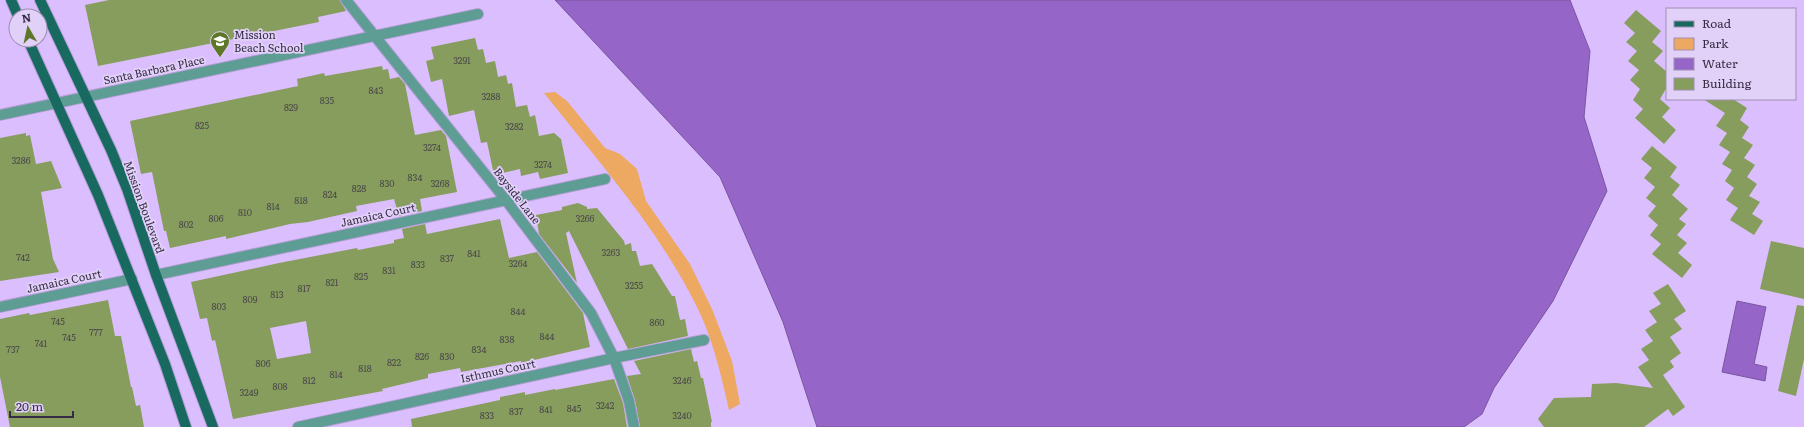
<svg xmlns="http://www.w3.org/2000/svg" width="1804" height="427" font-family="Literata,serif">
	<style>
		.green { fill: #eda861 }
		.water { fill: #9566c7; stroke: #7955a0 }
		.building { fill: #879d5d; fill-rule: evenodd }
		.lines { fill: none; stroke-linecap: round; stroke-linejoin: round }
		.minor-casing { stroke: #b69ed5; stroke-width: 12 }
		.major-casing { stroke: #b69ed5; stroke-width: 12 }
		.minor { stroke: #5d9d94; stroke-width: 10 }
		.major { stroke: #186a61; stroke-width: 10 }
		.labels { text-anchor: middle; stroke-width: 3.5; stroke-linejoin: round; paint-order: stroke }
		.number-label { font-size: 9px; fill: #4b484b }
		.poi-label { font-size: 11px; fill: #372c45; stroke: #e1d1f8; text-anchor: start }
		.street-label { font-size: 11px; fill: #372c45; stroke: #e1d1f8 }
	</style>
	<rect width="100%" height="100%" fill="#dabefd"/>
	<path class="green" d="M555,92L567,101L605,148L620,154L637,169L646,201L690,264L712,309L732,361L740,404L729,410C721,375 713,339 697,307C658,228 598,161 544,93Z"/>
	<g class="water">
		<polygon points="555,0 1570,0 1590,51 1584,117 1607,191 1553,301 1494,388 1482,414 1464,427 817,427 783,322 720,177"/>
		<polygon points="1737,301 1766,307 1754,364 1767,367 1765,381 1722,372"/>
	</g>
	<g class="building">
		<polygon points="109,0 340,0 346,11 318,17 319,22 98,66 85,5"/>
		<polygon points="1636,10 1661,31 1652,42 1663,51 1654,61 1667,72 1667,87 1660,99 1670,108 1662,117 1676,130 1664,144 1635,118 1643,109 1633,100 1640,89 1630,80 1639,70 1628,61 1637,51 1626,42 1635,33 1624,23"/>
		<polygon points="475,38 478,50 483,49 486,63 495,61 498,77 506,75 508,84 512,83 516,107 527,105 530,117 535,115 539,136 554,133 561,139 568,173 540,179 538,172 521,176 520,169 494,175 487,142 481,143 474,110 449,116 442,79 431,82 426,61 434,59 431,47"/>
		<polygon points="382,66 383,70 388,69 390,79 399,77 405,84 415,135 441,130 446,136 457,192 420,199 422,211 399,216 394,199 356,206 357,211 308,222 290,224 226,239 226,236 170,248 166,231 164,231 152,172 141,174 130,121 298,86 297,79 324,73 325,76"/>
		<polygon points="1703,99 1733,99 1747,108 1740,120 1749,127 1742,138 1753,145 1744,158 1755,165 1747,177 1757,184 1749,196 1760,202 1752,214 1763,221 1754,235 1730,220 1738,208 1726,200 1734,188 1725,181 1732,170 1722,164 1730,152 1719,145 1727,133 1716,126 1725,113"/>
		<polygon points="26,133 26,136 30,135 36,164 51,161 62,188 41,192 53,259 59,272 0,281 0,138"/>
		<polygon points="1652,146 1677,167 1670,177 1680,185 1672,195 1688,209 1679,219 1686,224 1677,235 1687,243 1678,253 1692,265 1682,278 1652,254 1661,244 1650,235 1658,225 1648,216 1656,206 1646,198 1655,187 1644,178 1652,168 1641,159"/>
		<polygon points="578,203 587,207 587,209 597,208 624,241 625,245 631,243 632,251 636,251 640,266 652,264 672,296 675,296 680,320 685,319 688,336 628,349 569,231 566,233 577,283 539,234 536,215 562,210 562,207"/>
		<path d="M500,219L509,258L537,252L583,313L590,347L521,363V361L461,372L460,368L428,374V378L382,389L383,391L233,419L215,340L212,341L207,318L200,319L191,282L279,263L357,248L358,250L394,243V240L404,238L402,229L425,224L427,234ZM306,321L311,353L277,359L270,328Z"/>
		<polygon points="1771,241 1804,248 1804,299 1760,289"/>
		<polygon points="1668,284 1686,311 1674,319 1682,329 1670,337 1681,353 1670,361 1674,367 1663,375 1685,407 1673,416 1668,409 1644,427 1544,427 1538,419 1554,398 1591,397 1592,384 1616,383 1653,388 1638,367 1649,360 1641,349 1653,341 1645,330 1657,322 1649,311 1661,304 1653,293"/>
		<polygon points="108,300 115,336 121,336 131,387 132,387 136,406 140,405 144,427 10,427 0,377 0,319 29,313 30,315"/>
		<polygon points="1797,305 1804,306 1804,359 1796,396 1778,391"/>
		<polygon points="691,349 694,362 697,361 701,378 703,378 712,422 711,422 711,427 640,427 635,400 627,376 641,374 634,361"/>
		<polygon points="614,379 623,403 627,427 412,427 411,419 500,400 500,397 525,392 525,395 555,389 555,390"/>
	</g>
	<g class="lines">
		<defs>
			<g id="minor">
				<polyline points="346,0 505,199 591,313 614,358 629,401 634,427"/>
				<polyline points="0,115 478,14"/>
				<polyline points="156,275 605,179"/>
				<polyline points="0,307 132,279"/>
				<polyline points="298,427 614,358 704,340"/>
			</g>
			<g id="major">
				<polyline points="11,0 18,16"/>
				<polyline points="40,0 111,150 127,189 156,275 213,427"/>
				<polyline points="28,40 98,195 165,364 186,427"/>
			</g>
		</defs>
		<use href="#minor" class="minor-casing"/>
		<use href="#major" class="major-casing"/>
		<use href="#minor" class="minor"/>
		<use href="#major" class="major"/>
	</g>
	<defs>
		<symbol id="school-pin" viewBox="-11 -11 22 30"><path d="M0 17L-7.5 6A9.5 9.5 0 1 1 7.5 6Z" fill="#5d7628" stroke="#e1d1f8"/><path d="M0-5L7-2L0 1L-7-2ZM-4 1L0 2.5L4 1V4Q0 6-4 4Z" fill="#fff"/></symbol>
	</defs>
	<g fill-rule="evenodd">
		<use href="#school-pin" x="209" y="30" width="22" height="30"/>
	</g>
	<g class="labels">
		<g class="number-label">
			<text x="462" y="64">3291</text>
			<text x="376" y="94">843</text>
			<text x="491" y="100">3288</text>
			<text x="327" y="104">835</text>
			<text x="291" y="111">829</text>
			<text x="202" y="129">825</text>
			<text x="514" y="130">3282</text>
			<text x="432" y="151">3274</text>
			<text x="21" y="164">3286</text>
			<text x="543" y="168">3274</text>
			<text x="415" y="181">834</text>
			<text x="387" y="187">830</text>
			<text x="440" y="187">3268</text>
			<text x="359" y="192">828</text>
			<text x="330" y="198">824</text>
			<text x="301" y="204">818</text>
			<text x="273" y="210">814</text>
			<text x="245" y="216">810</text>
			<text x="216" y="222">806</text>
			<text x="585" y="222">3266</text>
			<text x="186" y="228">802</text>
			<text x="611" y="256">3263</text>
			<text x="474" y="257">841</text>
			<text x="23" y="261">742</text>
			<text x="447" y="262">837</text>
			<text x="518" y="267">3264</text>
			<text x="418" y="268">833</text>
			<text x="389" y="274">831</text>
			<text x="361" y="280">825</text>
			<text x="332" y="286">821</text>
			<text x="634" y="289">3255</text>
			<text x="304" y="292">817</text>
			<text x="277" y="298">813</text>
			<text x="250" y="303">809</text>
			<text x="219" y="310">803</text>
			<text x="518" y="315">844</text>
			<text x="58" y="325">745</text>
			<text x="657" y="326">860</text>
			<text x="96" y="336">777</text>
			<text x="547" y="340">844</text>
			<text x="69" y="341">745</text>
			<text x="507" y="343">838</text>
			<text x="41" y="347">741</text>
			<text x="13" y="353">737</text>
			<text x="479" y="353">834</text>
			<text x="422" y="360">826</text>
			<text x="447" y="360">830</text>
			<text x="394" y="366">822</text>
			<text x="263" y="367">806</text>
			<text x="365" y="372">818</text>
			<text x="336" y="378">814</text>
			<text x="309" y="384">812</text>
			<text x="682" y="384">3246</text>
			<text x="280" y="390">808</text>
			<text x="249" y="396">3249</text>
			<text x="605" y="409">3242</text>
			<text x="574" y="412">845</text>
			<text x="546" y="413">841</text>
			<text x="516" y="415">837</text>
			<text x="487" y="419">833</text>
			<text x="682" y="419">3240</text>
		</g>
		<g class="poi-label">
			<text x="234" y="39">Mission<tspan x="234" dy="13">Beach School</tspan></text>
		</g>
		<g class="street-label">
			<text transform="translate(154 70) rotate(-12)" y="4">Santa Barbara Place</text>
			<text transform="translate(517 196) rotate(52)" y="4">Bayside Lane</text>
			<text transform="translate(144 207) rotate(70)" y="4">Mission Boulevard</text>
			<text transform="translate(378 215) rotate(-12)" y="4">Jamaica Court</text>
			<text transform="translate(64 281) rotate(-12)" y="4">Jamaica Court</text>
			<text transform="translate(498 371) rotate(-12)" y="4">Isthmus Court</text>
		</g>
	</g>
	<rect x="1666" y="8" width="130" height="92" fill="#e1d1f8" stroke="#9d8fb0"/>
	<rect x="1674" y="21" width="20" height="6" fill="#186a61" stroke="#9d8fb0"/>
	<text x="1702" y="28" font-size="12" fill="#372c45">Road</text>
	<rect x="1674" y="38" width="20" height="12" fill="#eda861" stroke="#9d8fb0"/>
	<text x="1702" y="48" font-size="12" fill="#372c45">Park</text>
	<rect x="1674" y="58" width="20" height="12" fill="#9566c7" stroke="#9d8fb0"/>
	<text x="1702" y="68" font-size="12" fill="#372c45">Water</text>
	<rect x="1674" y="78" width="20" height="12" fill="#879d5d" stroke="#9d8fb0"/>
	<text x="1702" y="88" font-size="12" fill="#372c45">Building</text>
	<g transform="translate(28 28) rotate(351)"><circle r="19" fill="#e1d1f8" stroke="#9d8fb0"/>
	<path d="M0-3L7 15L0 10L-7 15Z" fill="#5d7628"/>
	<text y="-6" font-size="11" font-weight="bold" text-anchor="middle" fill="#372c45">N</text>
	</g>
	<path d="M10 411v6h63v-6" fill="none" stroke="#372c45" stroke-width="2"/>
	<text x="16" y="411" font-size="12" fill="#372c45" stroke="#e1d1f8" stroke-width="3" paint-order="stroke">20 m</text>
</svg>
